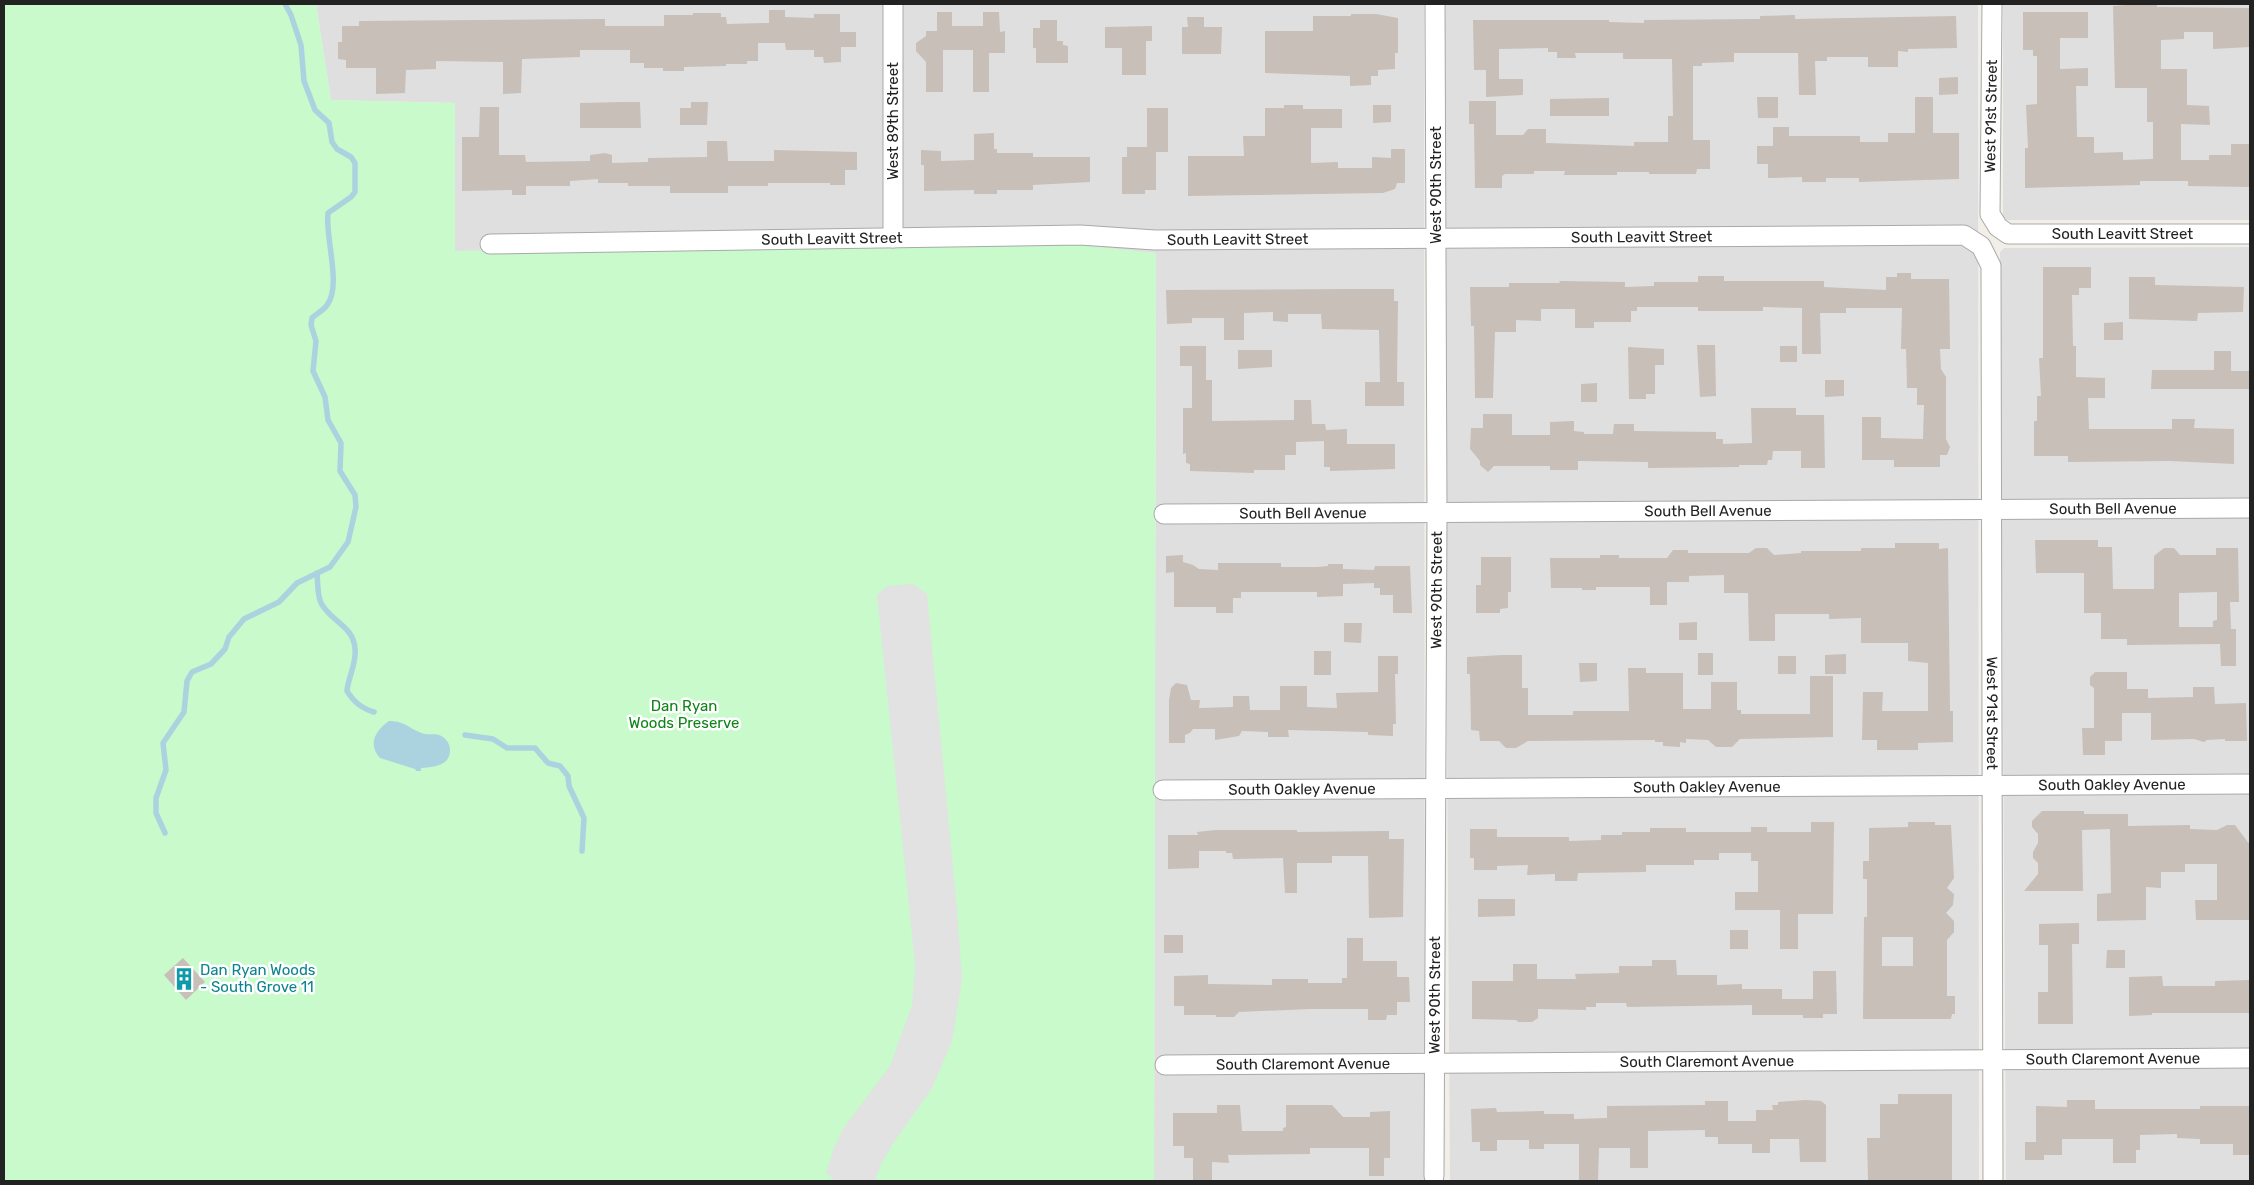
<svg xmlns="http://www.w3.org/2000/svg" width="2254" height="1185" font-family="Rubik,sans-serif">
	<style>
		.residential { fill: #e0dfdf }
		.park { fill: #c8facc }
		.parking { fill: #e2e2e2 }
		.water { fill: #aad3df }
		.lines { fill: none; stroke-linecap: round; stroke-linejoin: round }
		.stream { stroke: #aad3df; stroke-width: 5.5 }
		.building { fill: #c7bfb8; fill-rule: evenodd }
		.minor-casing { stroke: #a9a9a9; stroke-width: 21 }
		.minor { stroke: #fff; stroke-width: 19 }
		.labels { text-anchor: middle; stroke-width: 5; stroke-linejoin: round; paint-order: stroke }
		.street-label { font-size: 15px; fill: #222; stroke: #fff }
		.park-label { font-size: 15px; fill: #0c8416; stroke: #fff }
		.culture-label { font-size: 15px; fill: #0d838f; stroke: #fff; text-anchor: start }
	</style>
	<rect width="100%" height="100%" fill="#f2efe9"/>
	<g class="residential">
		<polygon points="316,4 1424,4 1425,1181 1154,1181 1156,253 905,246 454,251 455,103 331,100"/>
		<polygon points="1442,4 1978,4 1979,1181 1450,1181"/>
		<rect x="2003" y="4" width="247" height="216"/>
		<polygon points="2250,247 2250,1181 2006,1181 2000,252 2004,248"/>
	</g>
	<polygon class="park" points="4,4 316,4 331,100 455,103 455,251 1081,245 1156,253 1154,1181 4,1181"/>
	<polygon class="parking" points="913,584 927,594 957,910 962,979 952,1041 932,1088 892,1145 880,1166 875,1181 836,1181 826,1173 834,1148 843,1129 890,1066 912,1005 915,964 877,595 887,586"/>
	<path class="water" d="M389,721C406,721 410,730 425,734C431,735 438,733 443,737C448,741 450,745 450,750C450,766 434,767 421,768V771H416L415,769L380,758C367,744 376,730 389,721Z"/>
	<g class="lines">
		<g class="stream">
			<path d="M317,573C318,583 317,594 321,603C330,621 354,626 355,649C357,663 348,677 347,691C354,702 361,708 374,712"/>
			<polyline points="465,735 493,739 507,748 535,748 548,763 560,766 568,776 569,786 584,818 582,851"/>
			<path d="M165,833L156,813V798L166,770L163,743L184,712L187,681L192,672L211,664L225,649L229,637L244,619L279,602L297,583L330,567L348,542L356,507L355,495L340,471L341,443L328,420L325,397L313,371L316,341L311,325L312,318C316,314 324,310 327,305C342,286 325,238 328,213L351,197L355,192V163L351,157L337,149L332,142L329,123L315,110L304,81L301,45L291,15L285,4"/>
		</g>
	</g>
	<g class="building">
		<polygon points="2140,4 2157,4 2157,7 2250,8 2250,47 2213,49 2213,32 2184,32 2184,39 2161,40 2161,69 2187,69 2187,105 2209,106 2210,125 2181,124 2181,160 2209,160 2209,155 2231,155 2231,144 2250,144 2250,187 2188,186 2188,181 2140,181 2140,185 2025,188 2025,148 2028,148 2026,105 2037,104 2037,56 2033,56 2033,50 2023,50 2023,12 2088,12 2088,38 2060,38 2060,69 2088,68 2088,86 2076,86 2077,137 2094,137 2094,153 2123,152 2123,160 2153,159 2153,122 2147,122 2147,88 2115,88 2113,6"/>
		<polygon points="769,10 785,10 785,17 814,18 814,14 840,14 840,32 856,32 856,47 841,47 841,62 824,63 823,57 814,57 814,50 786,50 785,43 758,43 758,61 747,61 747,64 726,64 726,66 684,67 684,71 663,71 663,68 644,68 644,63 630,63 630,50 580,50 580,57 522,59 521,93 503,94 503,62 436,61 436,69 406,70 405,93 376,94 376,68 346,68 346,60 338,59 338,42 342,42 342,26 359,26 359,21 605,19 605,26 664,26 664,15 693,15 693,13 721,13 721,17 726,17 727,24 769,23"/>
		<polygon points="937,12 952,12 952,26 983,26 983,12 999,12 1000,32 1005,31 1005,53 989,53 989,92 973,92 973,50 943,50 943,92 926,92 926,62 916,51 916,43 926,36 926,31 937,31"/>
		<polygon points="1351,14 1376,14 1398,18 1398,53 1395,53 1395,69 1378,70 1378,76 1371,76 1371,85 1350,86 1350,76 1265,73 1265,31 1313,31 1313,16 1351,16"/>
		<polygon points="1795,15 1795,19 1956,16 1957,48 1908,49 1908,52 1898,51 1898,67 1868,67 1868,57 1827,57 1827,61 1815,61 1816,95 1799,95 1798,53 1734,53 1734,62 1702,63 1702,66 1693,66 1693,140 1710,140 1710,169 1697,169 1696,174 1649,174 1649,172 1617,172 1617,175 1564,175 1565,171 1534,171 1534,174 1505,174 1502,176 1502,188 1475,188 1474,124 1469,124 1469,101 1496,101 1496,135 1523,135 1528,129 1546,129 1546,143 1634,146 1634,142 1668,142 1668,116 1673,116 1672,59 1623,59 1623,53 1575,53 1576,58 1557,58 1557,52 1548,52 1548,48 1499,49 1499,79 1523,79 1523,95 1486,97 1486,70 1474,70 1473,20 1609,20 1609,22 1644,23 1644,20 1760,19 1760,16"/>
		<polygon points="1187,17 1204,17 1204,27 1222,27 1221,54 1182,54 1182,27 1188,27"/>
		<polygon points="1040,20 1057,20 1057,41 1063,41 1063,45 1068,46 1068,63 1036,63 1036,48 1033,48 1033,28 1040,28"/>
		<polygon points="1152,26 1152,41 1146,41 1146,75 1122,75 1122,48 1105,48 1105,27"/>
		<polygon points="1958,77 1958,94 1939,95 1939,78"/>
		<polygon points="1757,97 1778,97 1778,118 1758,118"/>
		<polygon points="1915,97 1933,97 1933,133 1959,133 1959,179 1859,182 1859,178 1826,178 1826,182 1802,182 1802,177 1768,178 1768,164 1757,164 1757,146 1773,146 1773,127 1789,127 1789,136 1860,136 1860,142 1888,142 1888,133 1915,133"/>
		<polygon points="1609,98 1609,116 1550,116 1550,99"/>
		<polygon points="623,102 640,102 641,128 580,128 580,103"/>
		<polygon points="691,102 708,102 707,125 680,125 680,108 691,108"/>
		<polygon points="1284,105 1303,105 1303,109 1342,109 1342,128 1311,128 1311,163 1338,162 1338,168 1372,168 1372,157 1391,158 1391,149 1405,149 1405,183 1397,183 1395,189 1383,193 1188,196 1188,156 1244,156 1243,136 1265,136 1265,108 1284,108"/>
		<polygon points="1373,105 1391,105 1391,122 1373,123"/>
		<polygon points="480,107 499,107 499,155 525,155 526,162 590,161 590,155 605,153 612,155 612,163 648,162 648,158 707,157 707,141 727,141 728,161 774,161 774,150 857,152 857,170 845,170 845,185 830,185 830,183 768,183 768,186 728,186 728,193 670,193 670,186 628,186 628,183 598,183 598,179 570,181 570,186 526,186 526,195 512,195 512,190 462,191 462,137 479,137"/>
		<polygon points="1147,108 1168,108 1168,152 1156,152 1156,190 1145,190 1145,194 1122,194 1122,157 1127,157 1127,147 1147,147"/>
		<polygon points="994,133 994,149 997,149 997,153 1033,153 1033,157 1090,157 1090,182 1033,185 1033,190 997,190 997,194 974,194 974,190 924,191 924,165 921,165 921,150 941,151 941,161 974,160 974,134"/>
		<polygon points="2043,267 2091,267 2091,288 2079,288 2079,295 2072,295 2073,346 2076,346 2076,377 2105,378 2105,398 2088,398 2089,429 2172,429 2172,419 2195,419 2194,428 2234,429 2234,464 2170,461 2068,462 2068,456 2034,456 2034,421 2037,421 2037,396 2041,396 2039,358 2043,358"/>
		<polygon points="1897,273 1911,273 1911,279 1949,279 1950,349 1940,349 1941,369 1946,377 1946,439 1950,447 1947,455 1940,455 1940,467 1894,467 1894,460 1862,460 1862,417 1881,417 1881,438 1923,439 1924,405 1917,405 1917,388 1907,388 1906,349 1901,349 1902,308 1846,308 1846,313 1820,313 1821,354 1802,354 1802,308 1763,307 1763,311 1698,311 1698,307 1637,307 1637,311 1631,311 1631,322 1594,322 1594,328 1575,328 1575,309 1541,309 1541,321 1516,320 1516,332 1495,332 1493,398 1475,398 1474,326 1471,326 1470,287 1509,287 1509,283 1560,283 1559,281 1625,282 1625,287 1654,286 1654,282 1698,282 1698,276 1724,276 1724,281 1824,281 1824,287 1886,290 1886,277 1897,277"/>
		<polygon points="2129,277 2155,277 2155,285 2244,287 2243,312 2198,313 2197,321 2129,319"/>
		<polygon points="1351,289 1394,289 1394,301 1398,301 1397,382 1404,382 1404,406 1365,406 1365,382 1380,382 1379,330 1322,329 1321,314 1288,314 1288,322 1273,321 1273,312 1244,313 1244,340 1224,340 1224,318 1192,318 1192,323 1167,324 1166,290"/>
		<polygon points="2123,322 2123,340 2104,340 2104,323"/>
		<polygon points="1697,345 1715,345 1716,396 1700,397"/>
		<polygon points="1180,346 1206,346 1206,380 1212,380 1212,421 1294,420 1294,400 1311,400 1312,424 1325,424 1326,430 1347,429 1347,444 1395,444 1395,469 1330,471 1330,467 1324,467 1324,441 1296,442 1296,455 1285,455 1285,470 1254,470 1254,473 1190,471 1190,464 1186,463 1186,453 1183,454 1183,408 1192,408 1192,366 1180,366"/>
		<rect x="1780" y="346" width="17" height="16"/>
		<polygon points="1628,347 1664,349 1664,365 1655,365 1655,394 1646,394 1646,399 1629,399"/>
		<polygon points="1238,350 1272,350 1272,367 1238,369"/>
		<polygon points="2214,351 2231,351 2231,371 2250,371 2250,389 2151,389 2152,370 2214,370"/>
		<polygon points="1825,380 1844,380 1844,396 1825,397"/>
		<polygon points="1597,383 1597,402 1581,402 1581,384"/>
		<polygon points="1751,408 1796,408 1796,415 1824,415 1825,468 1801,468 1801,451 1773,451 1772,460 1768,460 1767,465 1739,465 1739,467 1648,468 1648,462 1578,461 1578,470 1550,470 1550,466 1494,466 1488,472 1480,465 1480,461 1470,449 1471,428 1483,428 1483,414 1512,414 1512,435 1550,435 1550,422 1574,421 1574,431 1584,432 1584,434 1613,434 1614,424 1634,424 1634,431 1716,432 1716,439 1723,439 1723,444 1752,443"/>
		<path d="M2035,540H2098V547H2112L2113,589H2154V556L2164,548H2174L2180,555H2216V548H2238L2239,602H2230L2231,629H2236V666H2221L2220,644L2127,645V639H2101V613H2084V573H2036ZM2217,592V620L2213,621V627H2179V593Z"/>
		<polygon points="1895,543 1939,543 1939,549 1948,548 1950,711 1953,711 1953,742 1918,743 1918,750 1877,750 1877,740 1862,740 1863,692 1883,692 1882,711 1928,711 1928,663 1908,661 1908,643 1861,643 1861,618 1829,619 1829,614 1775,614 1775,641 1749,641 1748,593 1724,593 1724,575 1689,576 1689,582 1667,582 1667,605 1650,605 1650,587 1596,587 1596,590 1582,590 1582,588 1551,588 1550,558 1600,558 1600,555 1619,555 1619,558 1667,558 1673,550 1688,550 1688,553 1749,553 1756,548 1767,548 1774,555 1801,553 1801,551 1861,551 1861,548 1895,548"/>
		<polygon points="1183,555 1183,562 1193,565 1199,569 1218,570 1218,563 1281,563 1281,567 1317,567 1328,566 1328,564 1343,564 1343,569 1374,570 1375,566 1410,566 1412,613 1393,613 1393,595 1380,595 1380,588 1374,588 1374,583 1343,584 1343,596 1317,597 1317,592 1241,592 1241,598 1233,598 1233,613 1216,613 1216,607 1174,607 1174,572 1166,573 1166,556"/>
		<polygon points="1481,557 1511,557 1511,592 1508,592 1508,608 1500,609 1500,613 1476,613 1476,585 1481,585"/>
		<polygon points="1697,622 1697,640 1679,640 1679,623"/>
		<polygon points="1344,623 1362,623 1361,643 1344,642"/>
		<rect x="1314" y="651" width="17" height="24"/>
		<rect x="1698" y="653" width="15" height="22"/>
		<polygon points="1846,654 1846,674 1825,674 1825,655"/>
		<polygon points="1502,655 1522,655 1522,688 1528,688 1528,715 1573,715 1573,711 1629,711 1628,668 1646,668 1646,673 1683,673 1683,709 1711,709 1711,682 1737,682 1737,710 1741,710 1741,714 1810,714 1810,676 1833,676 1833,737 1740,739 1732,747 1716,747 1708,740 1686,739 1686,743 1680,742 1680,747 1663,746 1663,742 1655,742 1655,740 1528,741 1516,748 1506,748 1499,741 1480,741 1479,731 1471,730 1470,674 1467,674 1467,657"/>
		<polygon points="1378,656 1398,656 1398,674 1395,674 1396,724 1393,724 1393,736 1368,735 1368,732 1288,730 1289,737 1268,737 1268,732 1242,731 1239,736 1215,740 1215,729 1193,729 1190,733 1185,735 1185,743 1169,743 1169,700 1171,688 1176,683 1187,685 1191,700 1200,700 1199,708 1233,707 1233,696 1249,696 1250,710 1280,710 1280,686 1307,686 1307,707 1337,708 1336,693 1378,692"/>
		<rect x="1778" y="656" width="18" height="18"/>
		<polygon points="1579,663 1597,663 1597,681 1580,682"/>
		<polygon points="2095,672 2127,672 2127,689 2148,689 2148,698 2193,697 2193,687 2214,687 2215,704 2246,703 2247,741 2225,741 2225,739 2207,740 2204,742 2194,739 2151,740 2151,713 2122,713 2122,741 2105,741 2105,755 2083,755 2082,728 2094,728 2094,688 2090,685 2090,677"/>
		<polygon points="2042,811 2084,811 2084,814 2128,814 2128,826 2190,825 2190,829 2217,830 2227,825 2235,825 2250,845 2250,920 2196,920 2195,900 2217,900 2217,864 2185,864 2185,872 2161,872 2161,888 2146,887 2146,920 2097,921 2097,894 2111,893 2110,829 2082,830 2083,891 2024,891 2038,874 2038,863 2033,858 2033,852 2038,843 2038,834 2032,827 2032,821"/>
		<polygon points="1811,822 1834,822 1833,914 1798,914 1798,949 1780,949 1780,910 1735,910 1735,892 1758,892 1758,861 1751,861 1751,853 1719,853 1719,860 1694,860 1694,865 1646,865 1646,872 1578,873 1577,881 1555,881 1555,874 1527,875 1528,865 1497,866 1497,870 1474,870 1474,858 1470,858 1470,829 1497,829 1497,837 1569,837 1569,841 1601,840 1601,835 1622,835 1622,832 1650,832 1650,828 1686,828 1686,832 1751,832 1751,827 1767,827 1767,832 1811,832"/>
		<path d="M1908,822H1935V825H1951L1954,878L1947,888L1954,894L1953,905L1946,913L1954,921V932L1947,940V996H1955V1014H1952L1951,1019H1863L1864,917H1867V879H1863V861H1869V828L1908,827ZM1882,937H1913V966H1882Z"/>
		<polygon points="1216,830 1297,830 1297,832 1389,831 1389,839 1404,839 1403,917 1369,918 1368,856 1332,856 1332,863 1297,863 1297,893 1285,893 1283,858 1233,859 1232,853 1226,853 1226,851 1199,851 1199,868 1168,869 1168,835 1198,835 1197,832"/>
		<polygon points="1478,899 1515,899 1515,916 1478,917"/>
		<polygon points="2079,923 2079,944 2072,944 2073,1024 2038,1024 2038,992 2048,992 2048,945 2039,945 2039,924"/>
		<rect x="1730" y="930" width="18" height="19"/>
		<rect x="1164" y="935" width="19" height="18"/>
		<polygon points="1347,938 1363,938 1363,961 1397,961 1397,977 1409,977 1410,1002 1397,1002 1397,1015 1387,1015 1386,1020 1368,1020 1368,1009 1310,1009 1239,1012 1234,1017 1216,1017 1216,1015 1184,1015 1184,1006 1174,1006 1174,976 1208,975 1208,984 1272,985 1272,979 1308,979 1308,983 1342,983 1342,978 1347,978"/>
		<polygon points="2107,950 2125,950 2125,968 2106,968"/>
		<polygon points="183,958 205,982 186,1000 164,975"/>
		<polygon points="1652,960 1676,960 1677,975 1717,975 1717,985 1742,984 1742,989 1782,989 1782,999 1813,999 1813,971 1836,971 1837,1014 1823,1014 1823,1018 1803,1018 1803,1015 1752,1015 1752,1005 1627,1007 1626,1003 1596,1003 1596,1007 1586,1007 1586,1010 1538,1009 1538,1018 1532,1022 1518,1022 1516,1020 1472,1019 1472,981 1513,981 1513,964 1537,964 1537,979 1576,979 1575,974 1619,973 1619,966 1652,966"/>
		<polygon points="2162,976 2163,986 2215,986 2215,981 2250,980 2250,1013 2152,1013 2152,1015 2129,1016 2129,977"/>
		<polygon points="1898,1094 1952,1094 1952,1181 1868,1181 1867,1138 1880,1138 1880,1104 1898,1104"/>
		<polygon points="1805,1100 1821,1101 1826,1105 1826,1162 1800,1162 1799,1139 1770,1139 1770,1153 1752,1153 1752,1144 1718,1144 1718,1137 1705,1137 1705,1130 1648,1131 1648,1168 1630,1168 1630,1148 1599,1148 1598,1181 1579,1181 1579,1144 1544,1144 1544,1149 1529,1149 1529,1140 1497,1140 1497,1151 1480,1151 1480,1142 1472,1142 1471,1109 1496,1108 1497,1112 1544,1111 1544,1114 1574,1114 1574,1119 1607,1118 1607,1106 1705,1105 1705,1101 1728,1101 1728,1121 1756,1121 1756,1110 1773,1110 1772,1105 1778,1105 1778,1102"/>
		<polygon points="2067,1100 2095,1100 2095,1109 2200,1109 2200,1106 2250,1106 2250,1155 2233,1155 2233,1144 2200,1144 2200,1139 2177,1138 2177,1134 2140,1135 2140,1150 2136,1150 2136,1163 2113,1163 2113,1139 2062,1139 2062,1155 2044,1155 2044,1160 2025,1160 2025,1142 2036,1142 2036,1106 2067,1107"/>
		<polygon points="1217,1105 1240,1105 1242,1131 1283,1131 1283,1128 1286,1127 1286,1105 1332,1105 1343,1117 1370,1117 1370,1112 1390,1111 1390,1158 1384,1158 1384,1176 1369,1176 1369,1148 1310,1148 1310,1154 1228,1155 1229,1163 1212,1162 1212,1181 1193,1181 1193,1158 1184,1158 1184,1146 1173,1146 1173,1113 1217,1113"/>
	</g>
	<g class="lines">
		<defs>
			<g id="minor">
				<polyline points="893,4 893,238"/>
				<path id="s1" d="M1992,4L1990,214L1998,227L2008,234H2250"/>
				<path id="s2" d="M490,244L1080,235L1155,240L1964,235L1981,246L1991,266L1993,1181"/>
				<path id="s3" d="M1164,514L2250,508"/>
				<path id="s4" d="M1163,790L2250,784"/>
				<path id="s5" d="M1165,1065L2250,1058"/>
				<path id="s6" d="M1434,1176L1437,512L1435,4"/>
			</g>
		</defs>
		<use href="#minor" class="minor-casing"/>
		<use href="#minor" class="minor"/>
	</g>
	<defs>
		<symbol id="building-bare" viewBox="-9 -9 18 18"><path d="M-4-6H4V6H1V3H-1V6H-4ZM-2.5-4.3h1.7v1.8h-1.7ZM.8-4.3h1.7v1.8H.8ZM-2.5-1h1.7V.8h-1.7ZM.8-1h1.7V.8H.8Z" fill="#0f9aa8" stroke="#fff" stroke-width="2.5" paint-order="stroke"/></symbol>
	</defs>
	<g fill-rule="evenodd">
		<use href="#building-bare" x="168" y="963" width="32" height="32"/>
	</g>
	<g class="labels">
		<g class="street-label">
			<text transform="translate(1991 116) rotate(-89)" y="5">West 91st Street</text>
			<text transform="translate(893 121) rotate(-90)" y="5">West 89th Street</text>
			<text transform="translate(1436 185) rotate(-90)" y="5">West 90th Street</text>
			<text dy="5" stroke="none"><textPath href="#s1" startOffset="352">South Leavitt Street</textPath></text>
			<text dy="5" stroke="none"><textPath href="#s2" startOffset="1152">South Leavitt Street</textPath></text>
			<text dy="5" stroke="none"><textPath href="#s2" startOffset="342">South Leavitt Street</textPath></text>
			<text dy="5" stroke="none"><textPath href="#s2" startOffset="748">South Leavitt Street</textPath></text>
			<text dy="5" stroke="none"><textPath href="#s3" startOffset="949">South Bell Avenue</textPath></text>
			<text dy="5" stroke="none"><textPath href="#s3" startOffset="544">South Bell Avenue</textPath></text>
			<text dy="5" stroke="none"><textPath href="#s3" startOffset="139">South Bell Avenue</textPath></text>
			<text dy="5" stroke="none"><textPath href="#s6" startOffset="586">West 90th Street</textPath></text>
			<text dy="5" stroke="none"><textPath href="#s2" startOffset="1964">West 91st Street</textPath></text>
			<text dy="5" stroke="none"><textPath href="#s4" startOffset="949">South Oakley Avenue</textPath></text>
			<text dy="5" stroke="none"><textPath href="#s4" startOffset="544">South Oakley Avenue</textPath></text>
			<text dy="5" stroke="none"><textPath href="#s4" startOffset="139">South Oakley Avenue</textPath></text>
			<text dy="5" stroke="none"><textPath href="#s6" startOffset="181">West 90th Street</textPath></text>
			<text dy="5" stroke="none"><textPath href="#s5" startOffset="948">South Claremont Avenue</textPath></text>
			<text dy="5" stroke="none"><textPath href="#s5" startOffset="542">South Claremont Avenue</textPath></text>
			<text dy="5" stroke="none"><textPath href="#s5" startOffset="138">South Claremont Avenue</textPath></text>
		</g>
		<g class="park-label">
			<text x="684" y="711">Dan Ryan<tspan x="684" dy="17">Woods Preserve</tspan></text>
		</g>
		<g class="culture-label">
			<text x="200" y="975">Dan Ryan Woods<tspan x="200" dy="17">- South Grove 11</tspan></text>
		</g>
	</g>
	<rect width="2254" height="1185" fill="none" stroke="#222222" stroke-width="10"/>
</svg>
